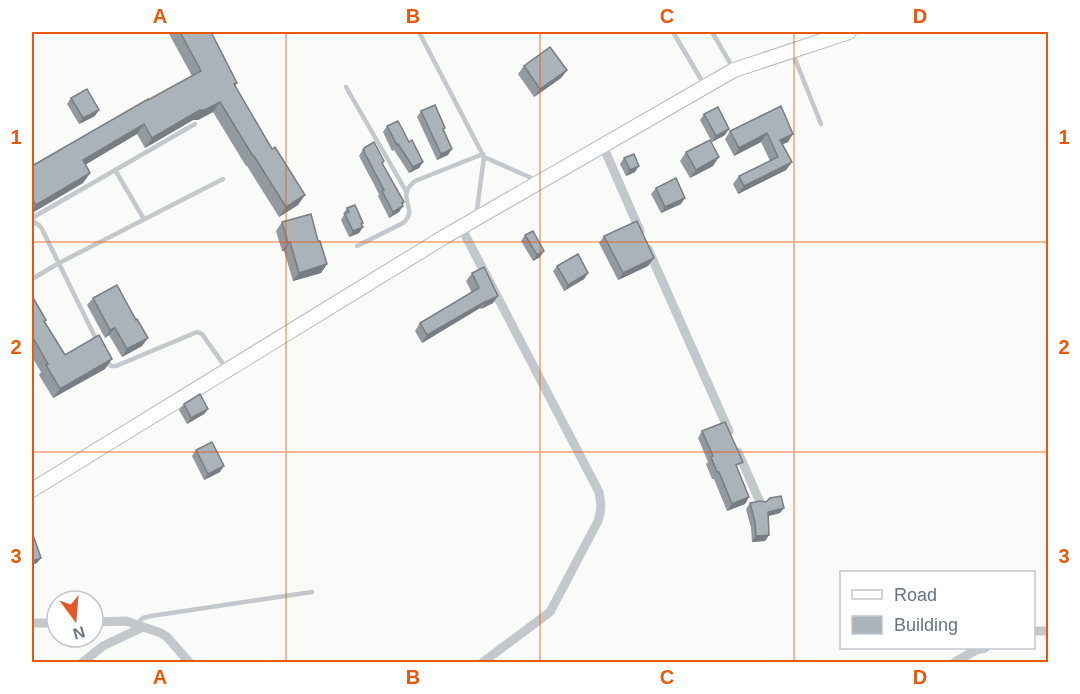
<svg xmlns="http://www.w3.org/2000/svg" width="1080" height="694" font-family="Arial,sans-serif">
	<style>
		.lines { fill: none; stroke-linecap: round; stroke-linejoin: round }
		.secondary-casing { stroke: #b3babf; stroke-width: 16 }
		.lane { stroke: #c3c8cc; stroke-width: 4.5 }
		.street { stroke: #c3c8cc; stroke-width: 9 }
		.secondary { stroke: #fff; stroke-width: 14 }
		.wall { fill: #929a9f }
		.shaded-wall { fill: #777d82 }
		.building { fill: #aab3b9; stroke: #777d82; stroke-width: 1.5 }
		.grid { fill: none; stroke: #e8590c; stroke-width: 1.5; stroke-opacity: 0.55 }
		.neatline { fill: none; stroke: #e8590c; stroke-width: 2 }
		.grid-label { font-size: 20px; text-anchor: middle; font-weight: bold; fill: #e8590c }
	</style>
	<rect width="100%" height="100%" fill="#fafaf8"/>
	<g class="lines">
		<defs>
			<polyline id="secondary" points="32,490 444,237 734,70 849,32"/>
		</defs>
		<use href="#secondary" class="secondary-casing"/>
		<g class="lane">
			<polyline points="419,32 484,157 536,180"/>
			<polyline points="673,32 705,86"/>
			<polyline points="712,32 733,68"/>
			<polyline points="793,54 821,124"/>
			<polyline points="346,87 406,191"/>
			<polyline points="115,170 144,219"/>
			<polyline points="476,217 484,157"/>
			<polyline points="32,218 195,124"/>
			<polyline points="32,221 39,225 42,229 97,341"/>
			<path d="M357,246L403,223C420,209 394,197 415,181L483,154"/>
			<polyline points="32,279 59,263 223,179"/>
			<polyline points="106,360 111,366 116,366 197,332 202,334 226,368"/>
			<polyline points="136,624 143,618 151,616 312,592"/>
		</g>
		<g class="street">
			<polyline points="603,146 640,231"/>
			<path d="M461,227L599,492C601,503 602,510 598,521L550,612L483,662"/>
			<polyline points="648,249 729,431"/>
			<polyline points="738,452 760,502"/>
			<polyline points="93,622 126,621 161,633 167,637 189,662"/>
			<polyline points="32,623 57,623"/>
			<polyline points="1034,631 1048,631"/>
			<polyline points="83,662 103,646 143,627"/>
			<polyline points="955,662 976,650 985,648"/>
		</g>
		<use href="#secondary" class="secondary"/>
	</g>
	<g class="wall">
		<polygon points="168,32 211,32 237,83 235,86 298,205 279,217 247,166 246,166 213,112 198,120 193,120 145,148 137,134 85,165 90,173 83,183 32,213 32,166 192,76"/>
		<polygon points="524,66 567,70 561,78 534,97 518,74"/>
		<polygon points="71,98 95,116 79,124 67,104"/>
		<polygon points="781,106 788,142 783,144 792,162 786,170 738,194 733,184 739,176 770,161 761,142 734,156 725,139 730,131"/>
		<polygon points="421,111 443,131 448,155 437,160 417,117"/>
		<polygon points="704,114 725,135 712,142 700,120"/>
		<polygon points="387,126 409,142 423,162 419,168 409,173 394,150 392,151 383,132"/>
		<polygon points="364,148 383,164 404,202 399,212 389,218 378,196 379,194 359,156"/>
		<polygon points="686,152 713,166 690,178 680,161"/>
		<polygon points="624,158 635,172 626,176 620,164"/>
		<polygon points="656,188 681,204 661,213 651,194"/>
		<polygon points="347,208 363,227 359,233 349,237 341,220 344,215 343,214"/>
		<polygon points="282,222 318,241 327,264 321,273 293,281 284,251 282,251 276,231"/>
		<polygon points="525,235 544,251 540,257 533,261 521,241"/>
		<polygon points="604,236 654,258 648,266 618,280 599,243"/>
		<polygon points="557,266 588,273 584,279 564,291 553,271"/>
		<polygon points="472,273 493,303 481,309 480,308 422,343 415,331 420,323 472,293 466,281"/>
		<polygon points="32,296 46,320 45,322 65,355 112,359 105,369 53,398 39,375 41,372 32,357"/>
		<polygon points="93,298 142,346 122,357 109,335 105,338 87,305"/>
		<polygon points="184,404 208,409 204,414 187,424 179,410"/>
		<polygon points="702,431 738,469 749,497 745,504 727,511 714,479 712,479 706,464 708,462 698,438"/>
		<polygon points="196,450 220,472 204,480 192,456"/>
		<polygon points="750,503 780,513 769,516 769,535 765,541 752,542 751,528 746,509"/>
	</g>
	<g class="shaded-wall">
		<polygon points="567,70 561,78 534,97 540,89"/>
		<polygon points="220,102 213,112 198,120 193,120 145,148 152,138 200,110"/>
		<polygon points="99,110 95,116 79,124 83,118"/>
		<polygon points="144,124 137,134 76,170 83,160"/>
		<polygon points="729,129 725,135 712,142 716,136"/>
		<polygon points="767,133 761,142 734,156 739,148"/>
		<polygon points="793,134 788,142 775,148 780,140"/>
		<polygon points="452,149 448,155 437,160 441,154"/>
		<polygon points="719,157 713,166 690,178 696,170"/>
		<polygon points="423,162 419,168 409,173 413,167"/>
		<polygon points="792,162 786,170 738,194 744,186"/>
		<polygon points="639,166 635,172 626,176 630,170"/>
		<polygon points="90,173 83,183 32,213 32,211 36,205"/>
		<polygon points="305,195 298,205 279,217 286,207"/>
		<polygon points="685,198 681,204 661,213 665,207"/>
		<polygon points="403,206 399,212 389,218 393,212"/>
		<polygon points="363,223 360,228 363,227 359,233 349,237 353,231"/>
		<polygon points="290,242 284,251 282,251 288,243"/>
		<polygon points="544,251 540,257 533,261 537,255"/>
		<polygon points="654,258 648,266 618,280 623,273"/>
		<polygon points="327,264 321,273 293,281 299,273"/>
		<polygon points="588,273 584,279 564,291 568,285"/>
		<polygon points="498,296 493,303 481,309 486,302"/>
		<polygon points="486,301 480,308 422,343 427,335"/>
		<polygon points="115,328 109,335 105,338 110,330"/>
		<polygon points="148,338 142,346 122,357 127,349"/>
		<polygon points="112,359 105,369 53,398 60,389"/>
		<polygon points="208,409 204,414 187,424 191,418"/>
		<polygon points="224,466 220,472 204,480 208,474"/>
		<polygon points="749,497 745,504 727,511 732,504"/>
		<polygon points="784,508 780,513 764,517 768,512"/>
		<polygon points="769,535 765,541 752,542 756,536"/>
		<polygon points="41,558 37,563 32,565 32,561"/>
	</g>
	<g class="building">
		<polygon points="180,32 211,32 237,83 234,84 272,149 275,147 305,195 286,207 254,156 253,156 220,102 205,110 200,110 152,138 144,124 83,160 90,173 36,205 32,198 32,166 148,99 148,100 201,71"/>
		<polygon points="550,47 567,70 540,89 524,66"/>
		<polygon points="87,89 99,110 83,118 71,98"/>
		<polygon points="435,105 445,128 443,129 452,149 441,154 421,111"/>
		<polygon points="781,106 793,134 780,140 792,162 744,186 739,176 778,157 767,133 739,148 730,131"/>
		<polygon points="718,107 729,129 716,136 704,114"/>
		<polygon points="398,121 409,142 412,140 423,162 413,167 398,144 397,145 387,126"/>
		<polygon points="710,140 719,157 696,170 686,152"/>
		<polygon points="374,142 384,161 382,163 404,202 402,203 403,206 393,212 382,191 384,190 363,150 364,150 364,148"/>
		<polygon points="634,154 639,166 630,170 624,158"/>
		<polygon points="676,178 685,198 665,207 656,188"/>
		<polygon points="355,205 363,223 361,224 363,227 353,231 345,214 349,212 347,208"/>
		<polygon points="311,214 318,241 320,241 327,264 299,273 290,242 288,243 282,222"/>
		<polygon points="637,221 654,258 623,273 604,236"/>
		<polygon points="533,231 544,251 537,255 525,235"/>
		<polygon points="578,254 588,273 568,285 557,266"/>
		<polygon points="484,267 498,296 486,302 486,301 427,335 420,323 479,288 472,273"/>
		<polygon points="117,285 136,320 137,319 148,338 127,349 115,328 110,330 93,298"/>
		<polygon points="32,296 46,320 44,321 65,355 99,335 112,359 60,389 46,365 48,364 32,336"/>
		<polygon points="200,394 208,409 191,418 184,404"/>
		<polygon points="725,422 743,462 736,465 749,497 732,504 719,472 717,472 711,457 713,456 702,431"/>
		<polygon points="212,442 224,466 208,474 196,450"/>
		<polygon points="781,496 784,508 768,512 769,535 756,536 755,522 750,503 760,501 766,502 770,498"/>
		<polygon points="32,532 41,558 32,561"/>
	</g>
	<path class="grid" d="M286,32V662M540,32V662M794,32V662M32,242H1048M32,452H1048"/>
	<rect width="1080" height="694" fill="none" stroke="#ffffff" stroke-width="66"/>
	<rect x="840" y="571" width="195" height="78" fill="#ffffff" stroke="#c1c8cd" stroke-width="1.5"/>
	<rect x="852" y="590" width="30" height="9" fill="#ffffff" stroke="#c1c8cd" stroke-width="1.5"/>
	<text x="894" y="601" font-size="18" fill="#657683">Road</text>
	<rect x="852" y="616" width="30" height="18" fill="#aab3b9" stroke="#c1c8cd" stroke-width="1.5"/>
	<text x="894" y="631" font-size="18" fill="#657683">Building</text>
	<g transform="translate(75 619) rotate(164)"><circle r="28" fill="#ffffff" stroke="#c1c8cd" stroke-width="1.5"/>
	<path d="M0-4.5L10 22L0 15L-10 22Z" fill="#e4572e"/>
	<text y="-9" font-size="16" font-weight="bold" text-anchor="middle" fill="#657683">N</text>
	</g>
	<rect x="33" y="33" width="1014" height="628" class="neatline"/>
	<g class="grid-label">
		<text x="160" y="23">A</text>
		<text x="413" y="23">B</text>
		<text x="667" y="23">C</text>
		<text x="920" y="23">D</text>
		<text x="16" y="144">1</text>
		<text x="1064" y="144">1</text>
		<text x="16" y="354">2</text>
		<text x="1064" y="354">2</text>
		<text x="16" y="563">3</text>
		<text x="1064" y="563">3</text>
		<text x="160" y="684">A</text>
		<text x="413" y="684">B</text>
		<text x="667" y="684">C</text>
		<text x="920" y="684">D</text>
	</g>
</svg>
